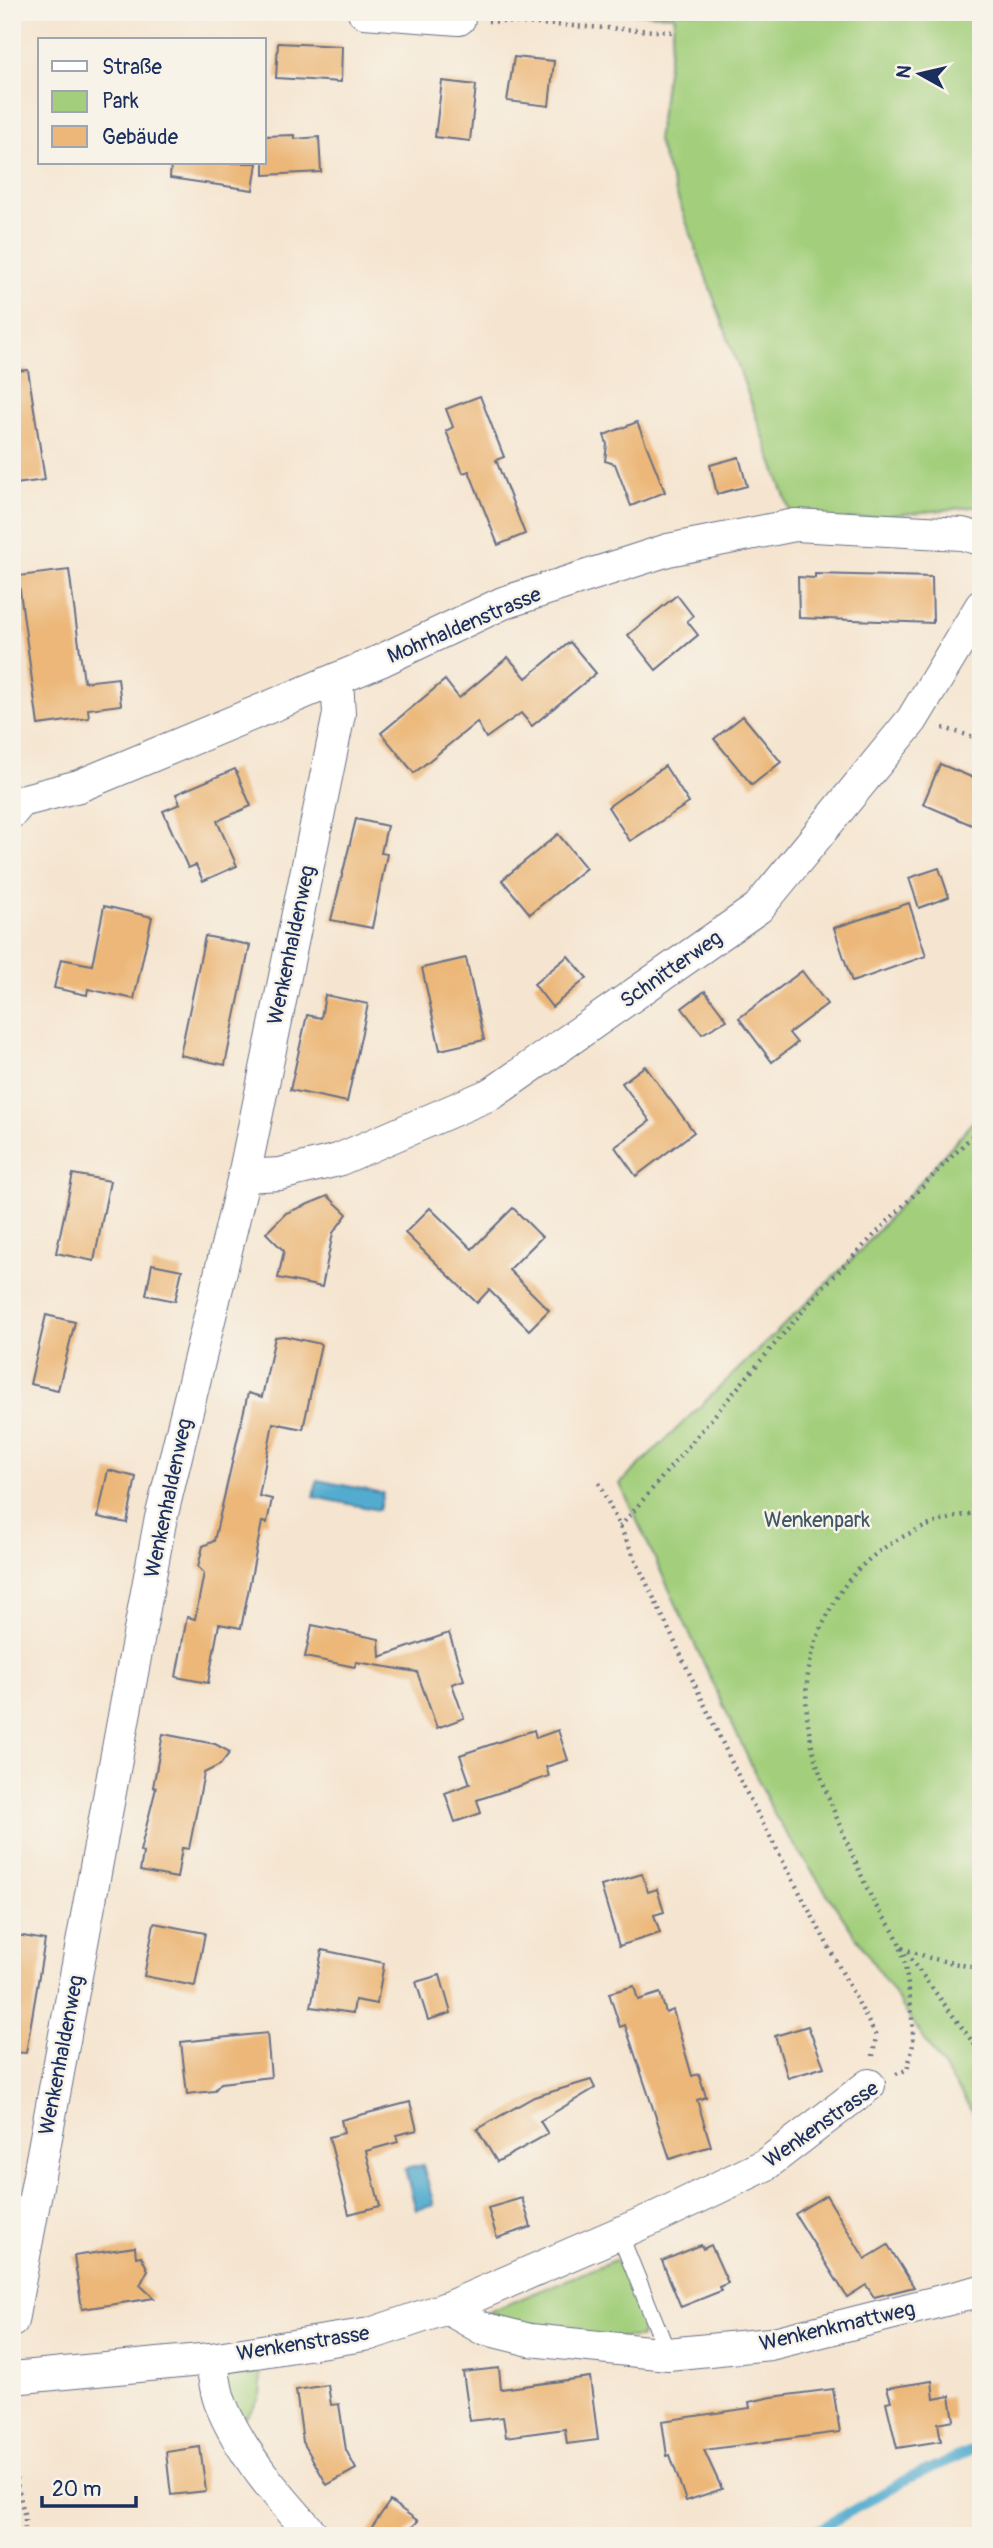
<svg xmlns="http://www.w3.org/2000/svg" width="993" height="2548" font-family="Pangolin,sans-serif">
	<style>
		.green { fill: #a3cf7c; stroke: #5f7f6d; stroke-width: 2 }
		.water { fill: #52accf; stroke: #366e96; stroke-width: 2 }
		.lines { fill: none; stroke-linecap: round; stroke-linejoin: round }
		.stream { stroke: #52accf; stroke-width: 10 }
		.building { fill: #ecb778 }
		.lane-casing { stroke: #676f86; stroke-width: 18 }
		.street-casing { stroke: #676f86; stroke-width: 34 }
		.path { stroke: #676f86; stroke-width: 4.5; stroke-dasharray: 2 5; stroke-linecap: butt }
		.lane { stroke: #fff; stroke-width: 16 }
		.street { stroke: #fff; stroke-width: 32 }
		.labels { text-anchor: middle; stroke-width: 5; stroke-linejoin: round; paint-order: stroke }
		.street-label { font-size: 21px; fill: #1b2f5e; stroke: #f7f3e8 }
		.park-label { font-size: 21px; fill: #3d5766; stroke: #f7f3e8 }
	</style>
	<rect width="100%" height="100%" fill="#f7f3e8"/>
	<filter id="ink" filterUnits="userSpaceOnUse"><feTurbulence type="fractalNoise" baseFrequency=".0143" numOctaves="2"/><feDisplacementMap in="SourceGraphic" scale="14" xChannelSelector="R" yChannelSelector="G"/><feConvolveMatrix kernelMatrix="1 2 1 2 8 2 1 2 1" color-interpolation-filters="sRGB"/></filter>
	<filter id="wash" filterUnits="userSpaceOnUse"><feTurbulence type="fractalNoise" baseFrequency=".00686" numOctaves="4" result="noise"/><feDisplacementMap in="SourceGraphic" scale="28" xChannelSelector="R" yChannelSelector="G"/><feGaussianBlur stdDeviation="1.57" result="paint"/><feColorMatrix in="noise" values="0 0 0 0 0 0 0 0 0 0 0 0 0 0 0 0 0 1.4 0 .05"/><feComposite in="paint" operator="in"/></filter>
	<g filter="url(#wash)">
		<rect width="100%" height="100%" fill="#f5e5d0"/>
		<g class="green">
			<polygon points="618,12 981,12 981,506 795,525 657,140 675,16"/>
			<polygon points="981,1112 981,2124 775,1816 620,1484 860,1251"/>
			<polygon points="615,2260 625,2267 647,2318 641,2338 562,2337 486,2313"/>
			<path d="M258,2351C262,2393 267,2398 235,2428L211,2359Z"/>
		</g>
		<g class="water">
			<polygon points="317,1480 383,1493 379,1510 314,1497"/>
			<polygon points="423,2165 434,2205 416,2210 405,2169"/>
		</g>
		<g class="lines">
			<polyline class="stream" points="811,2534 909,2478 981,2446"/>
		</g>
		<g id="blocks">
			<g class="building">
				<polygon points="278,43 342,46 341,82 276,78"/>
				<polygon points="514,57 554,61 549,106 507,101"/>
				<polygon points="442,81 476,85 470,141 435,137"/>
				<polygon points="295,135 295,139 319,137 321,172 264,175 264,136"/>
				<polygon points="171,163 257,163 253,190 170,178"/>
				<polygon points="28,370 45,480 15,484 12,371"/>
				<polygon points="480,396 504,457 496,460 525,534 498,545 469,471 463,473 446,431 453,427 446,409"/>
				<polygon points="637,422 665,492 631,506 615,464 605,461 607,444 604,435"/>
				<polygon points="739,457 747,486 717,494 710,465"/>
				<polygon points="69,570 84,682 118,678 121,705 88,709 89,718 38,725 18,576"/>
				<polygon points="815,574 932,577 933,623 799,618 798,577 815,578"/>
				<polygon points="677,595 693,616 687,621 698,635 656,670 628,635"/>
				<polygon points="570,642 596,673 532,726 521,713 486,738 477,722 414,773 381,733 445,680 459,698 508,657 526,678"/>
				<polygon points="743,716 781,762 752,785 714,739"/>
				<polygon points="940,764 981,781 981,829 923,804"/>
				<polygon points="665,766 689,803 630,841 608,807"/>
				<polygon points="235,769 251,806 217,821 237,866 203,881 196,865 188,868 163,811 180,804 176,794"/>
				<polygon points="356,819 387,826 381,853 387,854 372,928 331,920"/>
				<polygon points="558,834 586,868 530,914 502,880"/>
				<polygon points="939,868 949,897 919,908 909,878"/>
				<polygon points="909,903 926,956 852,982 834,928"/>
				<polygon points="104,906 152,917 134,999 88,989 87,995 54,988 61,959 92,965"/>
				<polygon points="205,936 250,945 225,1065 180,1055"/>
				<polygon points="568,956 587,978 552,1007 534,984"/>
				<polygon points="466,958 484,1040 440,1050 422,968"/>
				<polygon points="802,971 827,1004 789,1033 797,1043 772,1062 739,1018"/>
				<polygon points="705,991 727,1020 702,1034 682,1008"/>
				<polygon points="325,995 368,1004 347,1102 290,1090 307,1015 321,1018"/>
				<polygon points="645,1066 694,1132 636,1176 615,1147 650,1121 622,1083"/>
				<polygon points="73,1174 110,1181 94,1261 56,1253"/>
				<polygon points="328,1196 347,1214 333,1233 322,1287 278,1278 284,1251 266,1233 286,1213"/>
				<polygon points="430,1208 472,1249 513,1208 542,1237 509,1270 549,1310 529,1330 489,1290 477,1303 405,1233"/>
				<polygon points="152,1264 182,1270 175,1301 146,1295"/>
				<polygon points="46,1315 75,1322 58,1390 30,1384"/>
				<polygon points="284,1336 321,1344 303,1429 273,1423 259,1496 272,1499 267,1523 262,1522 241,1628 219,1624 208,1683 176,1677 187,1617 195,1619 204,1573 198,1567 203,1546 214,1541 248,1393 262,1397 275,1337"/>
				<polygon points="108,1470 136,1477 127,1523 98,1517"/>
				<polygon points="312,1625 379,1639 380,1657 449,1633 464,1680 452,1684 464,1718 437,1728 417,1672 356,1662 355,1667 305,1657"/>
				<polygon points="534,1730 536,1738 558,1730 568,1760 546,1767 549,1776 477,1800 481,1813 455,1822 445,1793 470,1784 460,1755"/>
				<polygon points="163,1734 215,1744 230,1752 220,1765 204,1773 189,1849 182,1848 177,1878 140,1871 143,1853 140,1851 156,1788 153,1787"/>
				<polygon points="642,1874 648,1892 657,1889 664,1912 654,1915 660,1933 619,1946 601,1886"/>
				<polygon points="154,1923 205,1933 195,1986 144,1976"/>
				<polygon points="12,1934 45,1940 26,2053 12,2052"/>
				<polygon points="322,1950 384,1963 377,2004 355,2000 353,2013 311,2007"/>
				<polygon points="440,1975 451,2013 428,2020 416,1982"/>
				<polygon points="634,1986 638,2000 660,1993 666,2013 673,2010 692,2076 699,2074 706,2097 697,2100 711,2146 670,2159 625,2025 620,2027 609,1993"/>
				<polygon points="808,2026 824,2067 788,2078 775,2036"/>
				<polygon points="267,2033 271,2077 221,2083 214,2091 187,2094 181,2042"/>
				<polygon points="591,2080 595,2088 540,2121 548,2134 497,2162 477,2129 534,2097"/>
				<polygon points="410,2102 417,2130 396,2135 398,2142 366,2151 380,2206 349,2214 329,2137 344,2133 341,2120"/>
				<polygon points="826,2195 865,2259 888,2245 914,2287 874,2297 866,2285 847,2297 795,2214"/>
				<polygon points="522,2198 531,2227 497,2238 488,2208"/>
				<polygon points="701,2245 703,2249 711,2245 728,2283 719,2287 721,2291 681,2307 662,2261"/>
				<polygon points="135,2247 136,2257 141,2256 148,2270 140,2285 154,2298 82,2309 74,2256"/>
				<polygon points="499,2368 501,2389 590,2377 598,2440 567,2444 565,2429 506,2437 503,2417 470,2421 463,2372"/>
				<polygon points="932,2381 934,2399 950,2396 954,2420 938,2423 941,2441 897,2448 886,2402 891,2401 887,2388"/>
				<polygon points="328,2385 331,2405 339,2404 346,2450 356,2469 327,2485 303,2442 296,2390"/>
				<polygon points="833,2389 840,2432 704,2450 722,2489 686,2501 670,2455 667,2456 662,2421 750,2408 749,2402 772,2397"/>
				<polygon points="200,2447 206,2491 171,2495 166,2452"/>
				<polygon points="390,2501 418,2521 404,2536 366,2536"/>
			</g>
		</g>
	</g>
	<g filter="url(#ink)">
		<use href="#blocks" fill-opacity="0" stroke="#676f86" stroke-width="2"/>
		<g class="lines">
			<defs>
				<polyline id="lane" points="619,2233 668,2354"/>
				<g id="street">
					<polyline points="364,12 459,19"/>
					<polyline points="12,812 21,801 79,786 380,661 503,603 668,550 795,525 962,534 981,539"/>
					<polyline points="244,1176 280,1174 338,1160 493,1093 758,908 912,720 981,606"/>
					<polyline points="447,2308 482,2328 530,2340 668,2354 770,2344 981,2291"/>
					<polyline points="12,2321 160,1522 244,1176 339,714 337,679"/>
					<path d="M211,2359C214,2372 215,2389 220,2402C240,2453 278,2496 314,2536"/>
					<polyline points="12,2378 211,2359 370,2334 447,2308 659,2216 765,2165 869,2085"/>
				</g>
			</defs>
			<use href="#lane" class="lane-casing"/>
			<use href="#street" class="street-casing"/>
			<g class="path">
				<polyline points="488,21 673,32"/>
				<polyline points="943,728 981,739"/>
				<polyline points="599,1483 744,1788 876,2036 873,2056"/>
				<polyline points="620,1527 823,1287 981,1127"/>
				<polyline points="902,1948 981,2053"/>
				<polyline points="902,1948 930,1958 981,1969"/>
				<path d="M896,2074L907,2070C909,2062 912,2052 913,2044C914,2025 907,1968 901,1949C897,1931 880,1915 872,1899C860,1873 849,1847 838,1821C804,1739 789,1679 836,1599C866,1547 923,1521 981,1512"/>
				<polyline points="16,2408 16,2479 25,2518 25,2536"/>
			</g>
			<use href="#lane" class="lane"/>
			<use href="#street" class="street"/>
		</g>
	</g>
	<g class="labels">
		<g class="street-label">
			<text transform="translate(464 625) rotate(-23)" y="7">Mohrhaldenstrasse</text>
			<text transform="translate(291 945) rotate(-78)" y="7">Wenkenhaldenweg</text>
			<text transform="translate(671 969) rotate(-35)" y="7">Schnitterweg</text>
			<text transform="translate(168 1498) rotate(-78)" y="7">Wenkenhaldenweg</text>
			<text transform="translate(61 2055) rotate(-79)" y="7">Wenkenhaldenweg</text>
			<text transform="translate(821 2124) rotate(-35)" y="7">Wenkenstrasse</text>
			<text transform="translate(837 2326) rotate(-13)" y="7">Wenkenkmattweg</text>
			<text transform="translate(303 2343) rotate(-9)" y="7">Wenkenstrasse</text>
		</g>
		<g class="park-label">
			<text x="817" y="1527">Wenkenpark</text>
		</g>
	</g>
	<rect width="993" height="2548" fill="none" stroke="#f7f3e8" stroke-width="42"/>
	<rect x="38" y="38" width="228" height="126" fill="#f7f3e8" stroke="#9fa5b1" stroke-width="2"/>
	<rect x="52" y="61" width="35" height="10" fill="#ffffff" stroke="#9fa5b1" stroke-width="2"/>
	<text x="102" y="74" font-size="21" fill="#1b2f5e">Straße</text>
	<rect x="52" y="91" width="35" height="21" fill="#a3cf7c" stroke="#9fa5b1" stroke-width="2"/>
	<text x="102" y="108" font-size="21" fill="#1b2f5e">Park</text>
	<rect x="52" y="126" width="35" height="21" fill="#ecb778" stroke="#9fa5b1" stroke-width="2"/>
	<text x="102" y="144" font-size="21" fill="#1b2f5e">Gebäude</text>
	<g transform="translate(920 74) rotate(278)" stroke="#f7f3e8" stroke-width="5" paint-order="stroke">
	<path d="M0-5L12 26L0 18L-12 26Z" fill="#1b2f5e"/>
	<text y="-10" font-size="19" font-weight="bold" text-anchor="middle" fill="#1b2f5e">N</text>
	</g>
	<path d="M42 2496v10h94v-10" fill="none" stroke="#1b2f5e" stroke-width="3.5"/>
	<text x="52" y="2496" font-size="21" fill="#1b2f5e" stroke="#f7f3e8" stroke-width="5" paint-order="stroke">20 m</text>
</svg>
